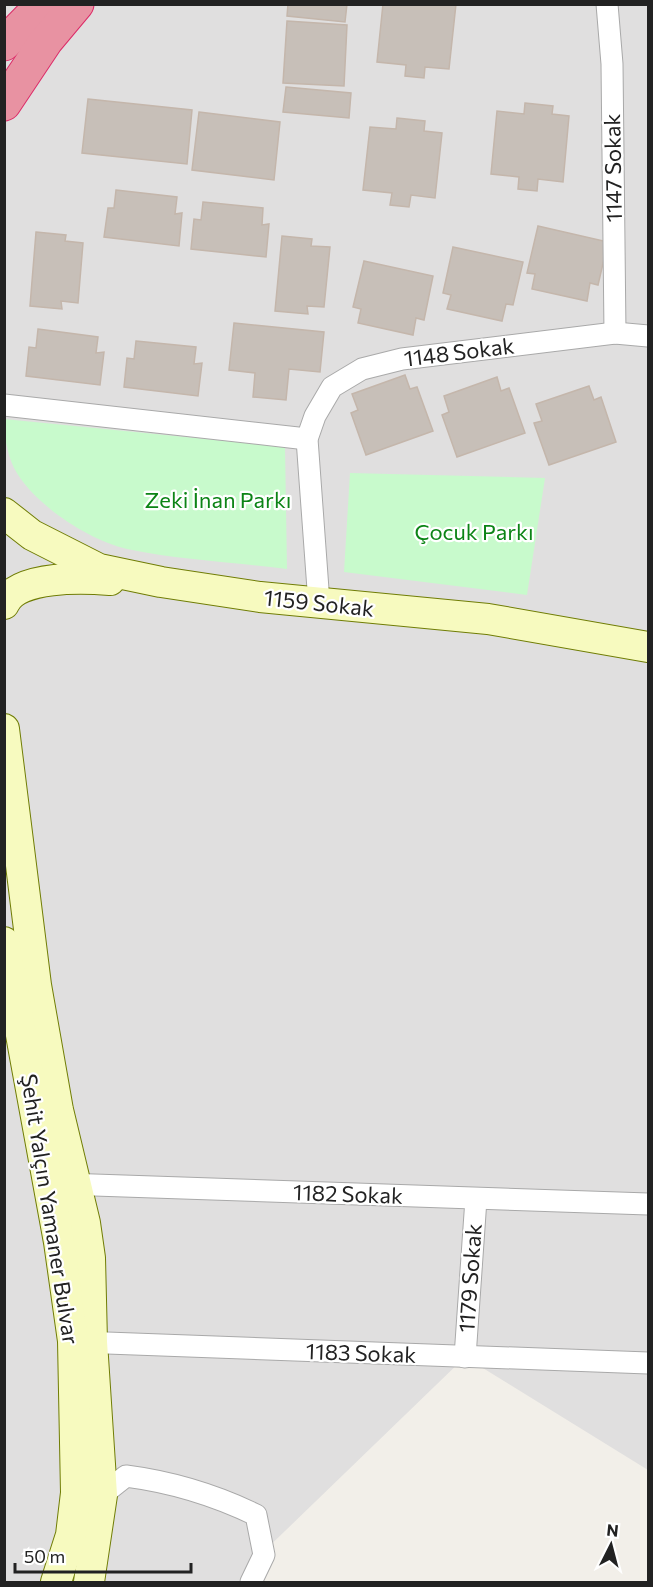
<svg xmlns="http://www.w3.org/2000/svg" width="653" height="1587" font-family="Commissioner,sans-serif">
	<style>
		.residential { fill: #e0dfdf }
		.park { fill: #c8facc }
		.building { fill: #c7bfb8; stroke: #c4b6ab; stroke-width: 1.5 }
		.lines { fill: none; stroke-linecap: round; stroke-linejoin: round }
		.street-casing { stroke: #a9a9a9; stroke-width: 23 }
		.secondary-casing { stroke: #707d05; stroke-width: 32 }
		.highway-casing { stroke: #dc2a67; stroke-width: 35 }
		.street { stroke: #fff; stroke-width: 21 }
		.secondary { stroke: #f7fabf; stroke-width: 30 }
		.highway { stroke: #e892a2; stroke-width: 33 }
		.labels { text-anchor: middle; stroke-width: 4.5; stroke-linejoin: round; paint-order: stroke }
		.street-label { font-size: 22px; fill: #222; stroke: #fff }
		.park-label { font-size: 22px; fill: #0c8416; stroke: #fff }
	</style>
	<rect width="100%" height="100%" fill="#f2efe9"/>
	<polygon class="residential" points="5,5 648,5 648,1470 465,1357 255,1560 242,1582 5,1582"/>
	<g class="park">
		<path d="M4,419L285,447L287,569C234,562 179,560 127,549C88,540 33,504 14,468C7,453 4,435 4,419Z"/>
		<polygon points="350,473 545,478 527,595 344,572"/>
	</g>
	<g class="building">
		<polygon points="288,4 347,4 345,22 287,16"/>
		<polygon points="383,4 456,4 449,69 425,67 424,78 405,76 406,65 377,62"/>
		<polygon points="287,21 347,25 344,86 283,83"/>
		<polygon points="286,87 351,93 349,118 283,112"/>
		<polygon points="88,99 192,110 187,164 82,153"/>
		<polygon points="525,103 553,106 552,114 569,116 563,182 538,179 537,191 518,189 519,177 491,174 497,111 524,114"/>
		<polygon points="199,112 280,122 274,180 192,170"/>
		<polygon points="397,118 425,121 424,131 442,133 435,198 411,195 409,207 390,205 392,193 363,190 370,127 396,129"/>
		<polygon points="116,190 177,197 175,214 182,213 179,246 104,237 108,208 114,208"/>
		<polygon points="203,202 263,208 262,225 269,224 266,257 191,249 194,219 201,220"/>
		<polygon points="538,226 608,242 598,285 590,283 587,301 532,289 535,274 527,273"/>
		<polygon points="36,232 66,235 65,241 83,243 78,303 61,301 62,309 30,306"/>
		<polygon points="282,236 312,239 311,246 330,247 324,307 307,306 308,314 275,311"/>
		<polygon points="453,247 523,262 513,305 506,304 502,321 447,309 451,295 443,293"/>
		<polygon points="364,261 433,276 424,320 416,318 413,335 358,323 361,309 353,307"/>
		<polygon points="234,323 324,332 320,372 289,369 286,400 253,397 255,373 229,370"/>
		<polygon points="38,329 98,337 96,353 104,352 100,385 26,376 29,347 36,348"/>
		<polygon points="136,341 196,347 194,364 202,363 198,396 124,387 127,358 134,359"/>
		<polygon points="405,375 410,389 417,387 433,431 366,455 351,413 358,410 352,394"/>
		<polygon points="497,377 501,391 509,388 525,433 457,457 442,415 449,412 444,396"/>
		<polygon points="589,386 594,400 601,397 616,442 549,465 534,423 542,421 536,404"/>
	</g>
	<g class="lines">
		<defs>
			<g id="street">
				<polyline points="607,4 612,64 615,333"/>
				<polyline points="4,405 307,439"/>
				<polyline points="319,603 307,439 315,416 332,387 362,369 402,359 615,333 648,336"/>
				<polyline points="65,1184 648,1204"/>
				<polyline points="80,1342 648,1363"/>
				<polyline points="465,1357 476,1199"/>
				<path d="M93,1494L102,1495L126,1476C172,1482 215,1495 256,1515L264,1555L251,1582"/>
			</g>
			<g id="secondary">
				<polyline points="4,513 32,535 99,569 161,582 260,597 488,619 648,647"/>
				<path d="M4,604C17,575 84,578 110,580"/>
				<polyline points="4,729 36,985 58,1110 85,1223 90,1258 92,1342 102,1495 89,1582"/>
				<polyline points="4,942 59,1242 73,1341 76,1493 71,1535 56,1582"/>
			</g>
			<g id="highway">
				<polyline points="4,44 43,4"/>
				<polyline points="4,104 46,41 77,4"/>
			</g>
		</defs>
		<use href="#street" class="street-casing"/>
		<use href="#secondary" class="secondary-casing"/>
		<use href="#highway" class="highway-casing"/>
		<use href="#street" class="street"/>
		<use href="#secondary" class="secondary"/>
		<use href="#highway" class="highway"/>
	</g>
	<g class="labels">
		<g class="street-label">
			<text transform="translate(613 168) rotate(-91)" y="8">1147 Sokak</text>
			<text transform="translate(459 352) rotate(-7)" y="8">1148 Sokak</text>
			<text transform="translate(319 603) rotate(6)" y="8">1159 Sokak</text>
			<text transform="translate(348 1194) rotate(2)" y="8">1182 Sokak</text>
			<text transform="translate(50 1209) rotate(81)" y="8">Şehit Yalçın Yamaner Bulvar</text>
			<text transform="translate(470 1278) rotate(-86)" y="8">1179 Sokak</text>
			<text transform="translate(361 1353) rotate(2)" y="8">1183 Sokak</text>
		</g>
		<g class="park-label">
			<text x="218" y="508">Zeki İnan Parkı</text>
			<text x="474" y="540">Çocuk Parkı</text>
		</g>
	</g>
	<rect width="653" height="1587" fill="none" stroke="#222222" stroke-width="12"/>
	<g transform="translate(611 1545) rotate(6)" stroke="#ffffff" stroke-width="4.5" paint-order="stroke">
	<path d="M0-4.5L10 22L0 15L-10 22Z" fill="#222222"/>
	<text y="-9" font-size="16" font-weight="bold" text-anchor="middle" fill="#222222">N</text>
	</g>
	<path d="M15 1563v9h176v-9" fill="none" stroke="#222222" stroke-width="3"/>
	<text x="24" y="1563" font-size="18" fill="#222222" stroke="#ffffff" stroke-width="4.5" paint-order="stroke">50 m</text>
</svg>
